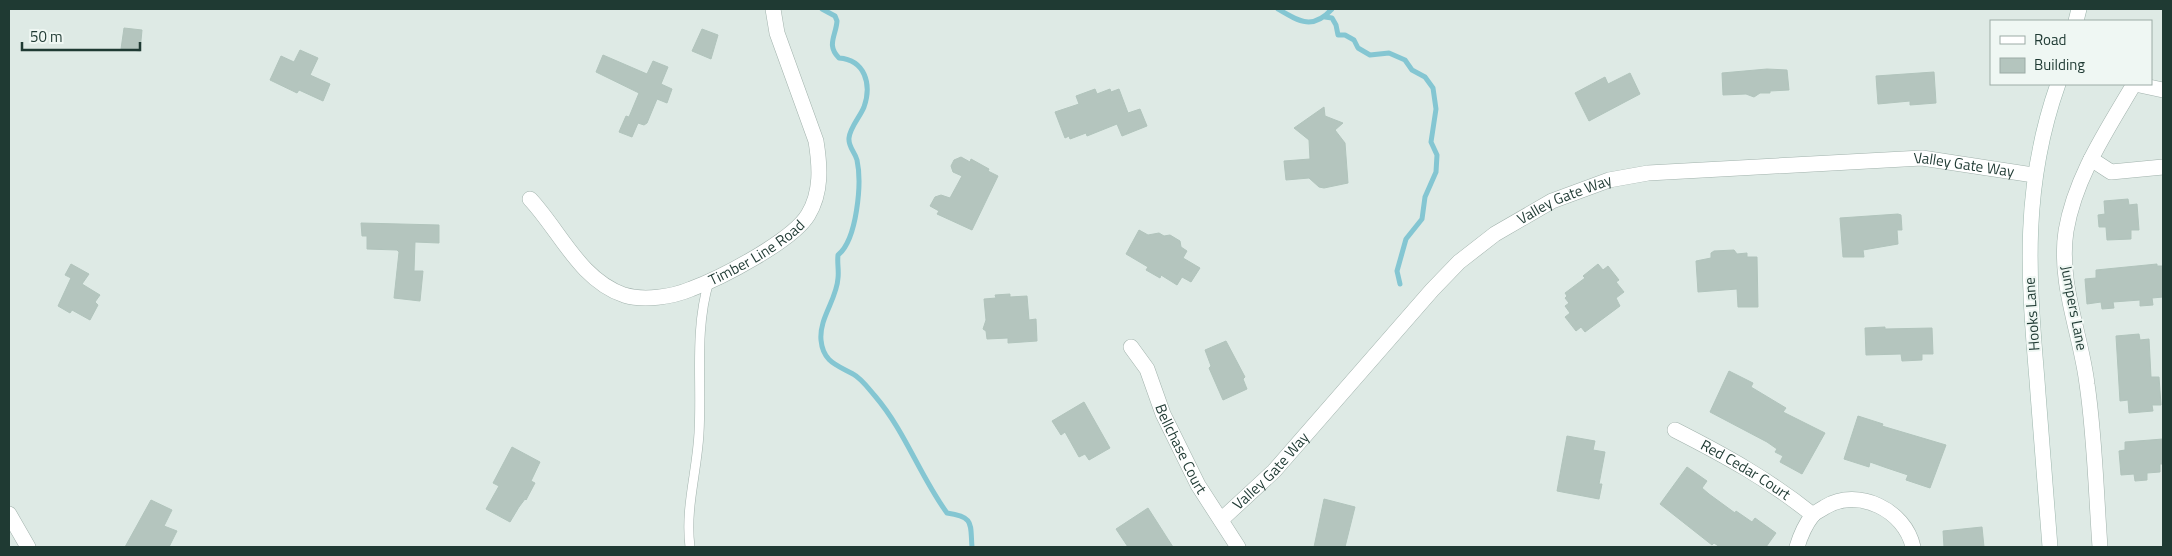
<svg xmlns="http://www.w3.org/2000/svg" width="2172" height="556" font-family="'Titillium Web',sans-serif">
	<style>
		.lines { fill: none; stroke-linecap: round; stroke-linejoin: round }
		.stream { stroke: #84c6d2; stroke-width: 5 }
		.building { fill: #b4c5be; stroke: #b1c4bc }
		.lane-casing { stroke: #a1b2ac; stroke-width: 10 }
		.street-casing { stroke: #a1b2ac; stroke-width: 16 }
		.secondary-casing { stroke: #9db6ad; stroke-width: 16 }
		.lane { stroke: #fff; stroke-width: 9 }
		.street { stroke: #fff; stroke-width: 15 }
		.secondary { stroke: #fff; stroke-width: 15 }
		.labels { text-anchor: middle; stroke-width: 4; stroke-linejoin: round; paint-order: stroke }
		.street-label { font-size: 15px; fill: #1f3a33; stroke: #eff7f3 }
	</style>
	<rect width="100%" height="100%" fill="#deeae5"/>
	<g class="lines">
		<g class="stream">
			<path d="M822,9L835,16L837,21C836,36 826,45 839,58C865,60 872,84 864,107C860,117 850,127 849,138C848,147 855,152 857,160C862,183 857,240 838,255C837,263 839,270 838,278C837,299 819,318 821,340C823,362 837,365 853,374C861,378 869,389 875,396C905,431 920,476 947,513C975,517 970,524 972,547"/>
			<path d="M1278,9C1300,22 1313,30 1332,9"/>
			<polyline points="1325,17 1332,18 1336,25 1338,35 1345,35 1354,40 1358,48 1370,55 1389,53 1405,60 1412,70 1425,77 1433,88 1436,109 1431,142 1437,155 1436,172 1425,197 1422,219 1406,239 1397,271 1400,284"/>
		</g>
	</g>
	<g class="building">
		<polygon points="124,28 142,30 140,51 121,49"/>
		<polygon points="702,29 718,35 711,59 692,51"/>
		<polygon points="300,50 318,58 310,75 330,84 323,101 299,90 297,93 270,80 281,56 294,62"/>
		<polygon points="603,55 647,74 653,61 668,67 661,84 672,89 667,103 657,99 647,123 644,125 638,123 632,137 619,132 626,116 629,117 639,93 596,72"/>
		<polygon points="1767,69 1787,70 1789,90 1770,91 1770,93 1760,93 1754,97 1746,94 1723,95 1722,73"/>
		<polygon points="1934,72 1936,103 1910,105 1910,101 1878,104 1876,76"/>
		<polygon points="1630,73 1640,94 1589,121 1575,93 1605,77 1608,84"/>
		<polygon points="1095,89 1097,94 1110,89 1111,92 1119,89 1128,113 1140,109 1147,126 1122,136 1117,124 1087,136 1086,133 1070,139 1069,136 1065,138 1055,112 1079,104 1076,96"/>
		<polygon points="1324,107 1325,116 1343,123 1335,130 1345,143 1348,183 1324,188 1319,187 1309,178 1286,180 1284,161 1310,159 1309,140 1294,128"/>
		<polygon points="961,157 970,162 971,159 989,169 988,171 998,176 972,230 937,214 939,211 930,206 935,197 941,195 950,198 962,176 953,172 951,166 954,160"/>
		<polygon points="2128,199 2129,205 2137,204 2139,230 2131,230 2131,239 2107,240 2106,227 2099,227 2098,215 2105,214 2104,201"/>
		<polygon points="1898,214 1901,215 1902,230 1897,230 1898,244 1863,250 1864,257 1843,257 1840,218"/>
		<polygon points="361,223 439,225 439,243 415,242 414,271 423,271 420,301 394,298 399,252 397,250 367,249 367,236 362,236"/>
		<polygon points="1139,230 1148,235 1159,233 1164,236 1170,235 1180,241 1181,247 1187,251 1183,258 1200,268 1191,282 1182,277 1177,285 1161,275 1160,278 1146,270 1148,267 1126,254"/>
		<polygon points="1734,250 1737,254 1747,253 1747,257 1757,257 1758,307 1738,307 1737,289 1698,292 1696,261 1711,258 1711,253 1714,251"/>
		<polygon points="71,264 89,274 82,284 100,295 95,302 98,305 90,320 72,310 70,313 58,306 71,278 65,275"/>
		<polygon points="1598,264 1603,270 1608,266 1619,280 1616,282 1624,292 1616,298 1620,306 1585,332 1581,327 1576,331 1565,317 1570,313 1565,306 1569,303 1565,298 1567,296 1565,293 1585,278 1583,276"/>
		<polygon points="2157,264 2157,266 2163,266 2163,297 2152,298 2153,305 2140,306 2140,300 2113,302 2114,308 2102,309 2101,302 2087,304 2085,279 2096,278 2096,270"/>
		<polygon points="1010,294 1010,297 1027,296 1029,320 1036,319 1037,341 1008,343 1008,338 987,339 986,331 983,329 986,320 984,299 996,298 995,295"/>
		<polygon points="1885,327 1885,329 1932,328 1933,354 1922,354 1922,360 1902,361 1901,354 1866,355 1865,328"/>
		<polygon points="2139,334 2140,340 2149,339 2151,377 2159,377 2161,405 2152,405 2153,411 2129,413 2128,400 2120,401 2116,336"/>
		<polygon points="1226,341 1245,377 1243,379 1247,389 1223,400 1209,368 1211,366 1205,350"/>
		<polygon points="1729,371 1753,383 1751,387 1786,408 1783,412 1825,433 1802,474 1780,462 1783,456 1775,452 1777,449 1767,442 1710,412"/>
		<polygon points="1084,402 1110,448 1089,460 1085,454 1079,457 1065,432 1061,435 1052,421"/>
		<polygon points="1858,416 1883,424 1882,426 1946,445 1930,488 1906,480 1908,475 1887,468 1870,462 1869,467 1844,459"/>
		<polygon points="1567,436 1595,441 1593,450 1605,452 1599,484 1602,484 1599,499 1557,491"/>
		<polygon points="2163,439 2163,464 2160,464 2160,472 2147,473 2147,480 2135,481 2134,474 2121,475 2119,451 2125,450 2125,442"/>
		<polygon points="512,447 540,462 531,481 535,483 526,500 525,499 519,507 510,522 486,509 499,486 493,483"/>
		<polygon points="1687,467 1707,481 1702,488 1709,494 1735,513 1736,511 1752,522 1755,518 1776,533 1766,547 1720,547 1714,543 1712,545 1660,504"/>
		<polygon points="1324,499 1355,507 1345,547 1314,547"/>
		<polygon points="151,500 172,510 164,526 177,531 169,547 125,547"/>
		<polygon points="1148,508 1173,547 1128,547 1116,529"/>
		<polygon points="1982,527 1984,547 1944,547 1943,531"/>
	</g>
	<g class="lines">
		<defs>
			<path id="lane" d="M690,547C685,508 697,472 699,433C702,382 694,331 709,281"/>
			<g id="street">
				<polyline points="2135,84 2163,90"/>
				<polyline points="2091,159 2111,172 2163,167"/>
				<path id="s1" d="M530,199C560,231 580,280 624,295C644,301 672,297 691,289C721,278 792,241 808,215C822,192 820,166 816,141L777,33L773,9"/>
				<path id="s2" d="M1131,347L1147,369L1163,414L1198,485L1238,547"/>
				<path id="s3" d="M1675,430C1726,456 1768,479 1813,515"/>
				<polyline points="9,514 28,547"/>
				<path id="s4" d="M1221,520L1274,471L1432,290L1459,262L1495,234L1552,201L1609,180L1648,173L1922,158L2034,175"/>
				<path d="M1797,547C1800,537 1805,525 1812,516C1815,512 1821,510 1825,507C1858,487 1905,510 1913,547"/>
				<path d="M2100,547C2096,493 2095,438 2087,384C2081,334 2058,283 2066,231C2075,177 2107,130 2134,84"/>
			</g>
			<g id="secondary">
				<polyline points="2076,21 2079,9"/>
				<path d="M2050,547C2046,492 2041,436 2037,380C2028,274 2022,186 2058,84"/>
			</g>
		</defs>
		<use href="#lane" class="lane-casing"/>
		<use href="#street" class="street-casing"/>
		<use href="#secondary" class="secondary-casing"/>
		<use href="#lane" class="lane"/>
		<use href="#street" class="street"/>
		<use href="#secondary" class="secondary"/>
	</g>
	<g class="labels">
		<g class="street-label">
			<text dy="5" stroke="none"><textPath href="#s4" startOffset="880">Valley Gate Way</textPath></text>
			<text dy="5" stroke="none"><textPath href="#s4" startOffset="475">Valley Gate Way</textPath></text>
			<text dy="5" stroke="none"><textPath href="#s1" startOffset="280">Timber Line Road</textPath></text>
			<text transform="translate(2074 308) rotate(79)" y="5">Jumpers Lane</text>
			<text transform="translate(2032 314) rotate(-94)" y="5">Hooks Lane</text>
			<text dy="5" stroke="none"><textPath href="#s2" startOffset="114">Bellchase Court</textPath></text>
			<text dy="5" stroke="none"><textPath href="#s4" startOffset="70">Valley Gate Way</textPath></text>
			<text dy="5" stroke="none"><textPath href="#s3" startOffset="81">Red Cedar Court</textPath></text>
		</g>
	</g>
	<rect width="2172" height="556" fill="none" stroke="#1f3a33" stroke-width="20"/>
	<rect x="1990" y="20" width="162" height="65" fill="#eff7f3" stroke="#9caba6"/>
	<rect x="2000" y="36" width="25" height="8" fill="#ffffff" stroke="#9caba6"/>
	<text x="2034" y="45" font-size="15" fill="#1f3a33">Road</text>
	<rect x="2000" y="58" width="25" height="15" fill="#b4c5be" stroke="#9caba6"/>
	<text x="2034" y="70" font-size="15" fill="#1f3a33">Building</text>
	<path d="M22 42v8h118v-8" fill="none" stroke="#1f3a33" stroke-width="2.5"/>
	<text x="30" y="42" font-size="15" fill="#1f3a33" stroke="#eff7f3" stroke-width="4" paint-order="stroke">50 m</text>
</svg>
